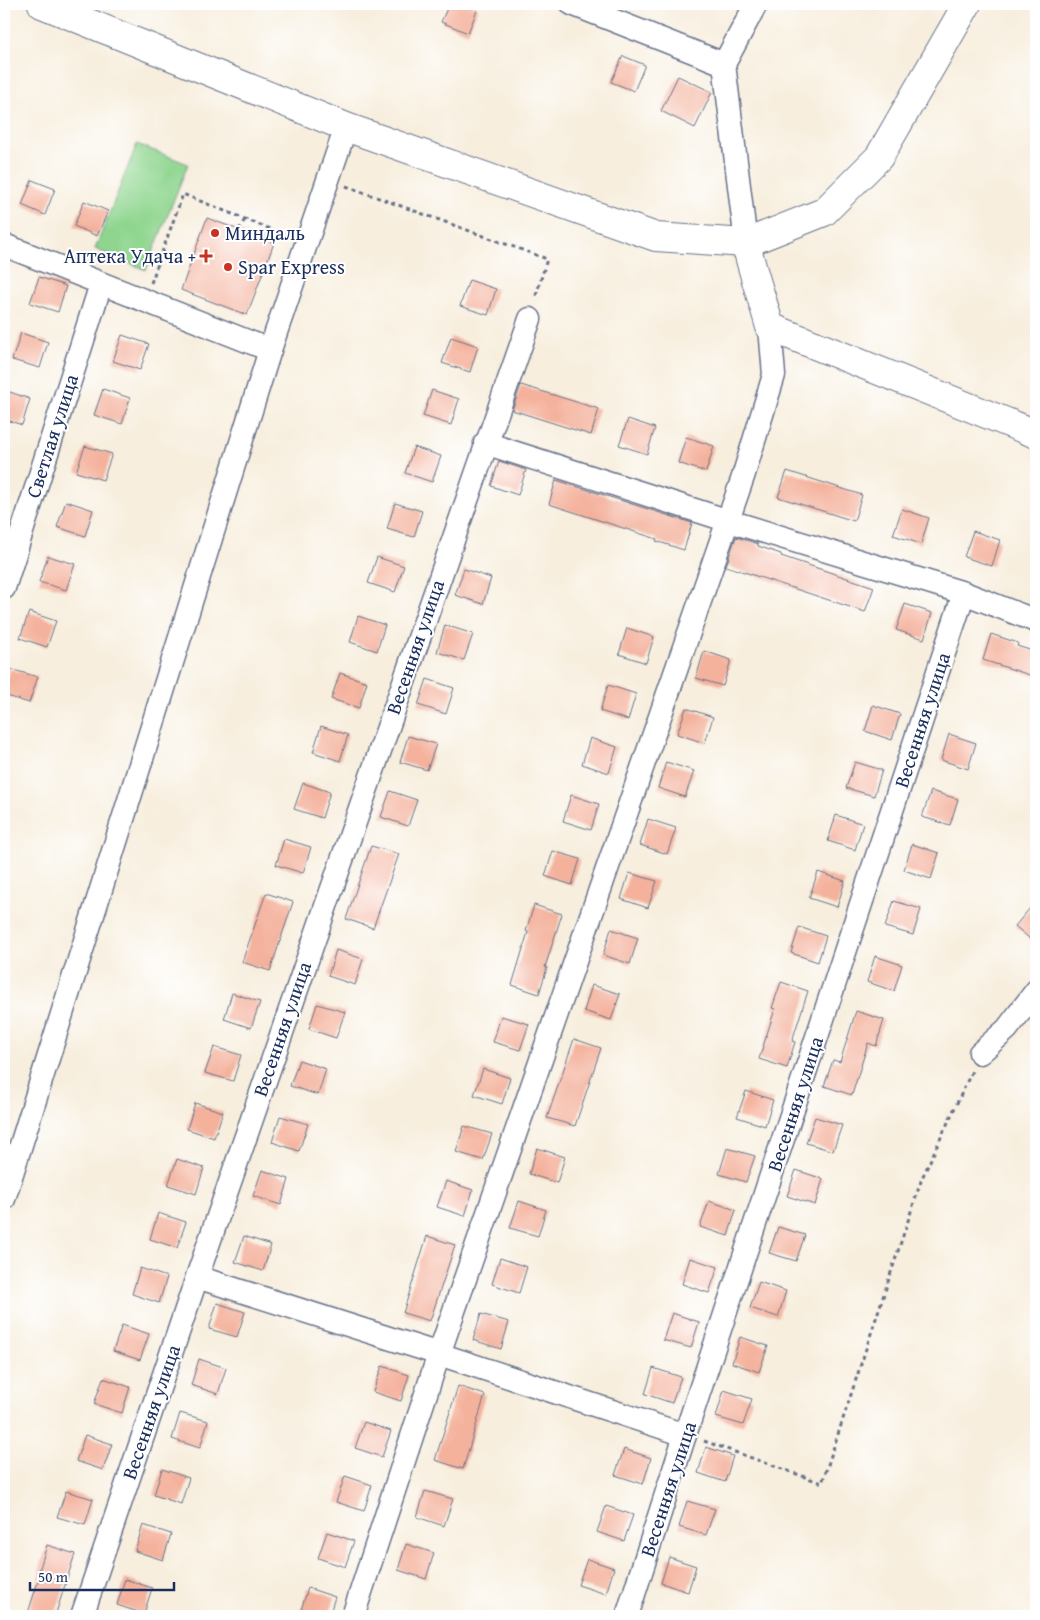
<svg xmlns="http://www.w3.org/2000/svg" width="1040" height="1620" font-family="'Gentium Book Plus',serif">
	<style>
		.green { fill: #8fd58f; stroke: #558276 }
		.building { fill: #f4b29d }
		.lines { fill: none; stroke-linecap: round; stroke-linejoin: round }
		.minor-casing { stroke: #68728a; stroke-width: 25 }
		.tertiary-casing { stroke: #68728a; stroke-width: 30 }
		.path { stroke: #68728a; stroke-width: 3; stroke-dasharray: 4 4; stroke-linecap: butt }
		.minor { stroke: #fff; stroke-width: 22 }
		.tertiary { stroke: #fff; stroke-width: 28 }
		.poi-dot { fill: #c8321e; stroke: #fff; stroke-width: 2 }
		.labels { text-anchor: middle; stroke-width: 4; stroke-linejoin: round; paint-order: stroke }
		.poi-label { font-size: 20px; fill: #1b2f5e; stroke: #fff; text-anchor: start }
		.street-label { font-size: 20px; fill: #1b2f5e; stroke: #fff }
	</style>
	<rect width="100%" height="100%" fill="#fff"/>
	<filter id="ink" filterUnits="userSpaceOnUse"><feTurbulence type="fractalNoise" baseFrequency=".02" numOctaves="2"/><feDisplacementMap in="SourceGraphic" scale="10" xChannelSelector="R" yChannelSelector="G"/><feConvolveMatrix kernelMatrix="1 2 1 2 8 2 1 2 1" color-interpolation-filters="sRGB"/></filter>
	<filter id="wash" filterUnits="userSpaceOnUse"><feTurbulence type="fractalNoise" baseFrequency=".0096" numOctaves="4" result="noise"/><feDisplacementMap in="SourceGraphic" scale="20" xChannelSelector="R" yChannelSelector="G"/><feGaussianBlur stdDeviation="1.12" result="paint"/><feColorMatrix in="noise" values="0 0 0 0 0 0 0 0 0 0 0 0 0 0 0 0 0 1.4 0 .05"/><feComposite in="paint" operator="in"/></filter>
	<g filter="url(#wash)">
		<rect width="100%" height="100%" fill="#f7eedd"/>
		<polygon class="green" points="137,144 188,164 146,270 95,249"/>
		<g id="blocks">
			<g class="building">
				<polygon points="449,4 469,4 478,8 468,33 441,22"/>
				<polygon points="623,56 645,65 634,91 611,82"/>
				<polygon points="678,76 712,92 695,128 661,111"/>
				<polygon points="32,180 55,189 45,215 22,205"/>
				<polygon points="84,201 108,211 97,236 74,226"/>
				<polygon points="207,218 274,243 247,315 181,290"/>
				<polygon points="39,277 66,286 58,312 30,303"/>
				<polygon points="469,280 496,289 488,315 460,306"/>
				<polygon points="21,333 48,342 40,368 12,360"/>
				<polygon points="122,335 149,344 140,370 113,361"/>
				<polygon points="451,337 478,346 470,372 442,363"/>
				<polygon points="521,385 599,409 591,435 512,410"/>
				<polygon points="103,389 130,398 122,424 94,415"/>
				<polygon points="4,390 30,399 22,425 4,419"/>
				<polygon points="432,390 459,399 451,425 423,416"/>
				<polygon points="628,419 655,428 647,454 619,445"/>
				<polygon points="686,437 714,446 706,472 678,463"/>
				<polygon points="85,446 112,454 103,480 76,472"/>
				<polygon points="414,447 441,456 432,482 405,473"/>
				<polygon points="499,461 526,470 518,495 491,486"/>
				<polygon points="787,471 862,495 854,521 778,497"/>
				<polygon points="556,480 692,523 684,550 656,541 657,539 549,504"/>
				<polygon points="66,501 93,510 85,536 57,527"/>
				<polygon points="395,503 422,511 414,537 387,529"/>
				<polygon points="902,509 929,518 921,544 893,535"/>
				<polygon points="973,531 1000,540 992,566 964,557"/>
				<polygon points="736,537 758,544 758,546 781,554 781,556 874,587 865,612 726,566"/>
				<polygon points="48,556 75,564 66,590 39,582"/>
				<polygon points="377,557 404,566 395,592 368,583"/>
				<polygon points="464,569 491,578 483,604 455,595"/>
				<polygon points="905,604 932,613 924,639 896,630"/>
				<polygon points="29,612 56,621 47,647 20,638"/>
				<polygon points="358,616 385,625 377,651 350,642"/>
				<polygon points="445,625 473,634 464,660 437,652"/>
				<polygon points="627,628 654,637 646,663 619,654"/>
				<polygon points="991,634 1018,643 1017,646 1036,652 1036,677 983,660"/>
				<polygon points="704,651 731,660 723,686 696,678"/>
				<polygon points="10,669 38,677 29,703 4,695 4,689"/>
				<polygon points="340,673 367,682 359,708 331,699"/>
				<polygon points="427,679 454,688 446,714 418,705"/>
				<polygon points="608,685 636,694 628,720 600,711"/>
				<polygon points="873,705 900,714 892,740 865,731"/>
				<polygon points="686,708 713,717 705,743 677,734"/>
				<polygon points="321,726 348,735 340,761 313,752"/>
				<polygon points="949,734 976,743 968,769 941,760"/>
				<polygon points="408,736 436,744 427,770 400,762"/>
				<polygon points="590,738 617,747 609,773 582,764"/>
				<polygon points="666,762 694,771 685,797 658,788"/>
				<polygon points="855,762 882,770 874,796 846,788"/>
				<polygon points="303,783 330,792 322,818 294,809"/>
				<polygon points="390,791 417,800 408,826 381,817"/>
				<polygon points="931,791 958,799 950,825 922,817"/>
				<polygon points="571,795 599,804 591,830 563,821"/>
				<polygon points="836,815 863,824 855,850 828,841"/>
				<polygon points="648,819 676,828 667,854 640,845"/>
				<polygon points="284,839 311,847 303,873 276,865"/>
				<polygon points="912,844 939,853 931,879 904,870"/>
				<polygon points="371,846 399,854 373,928 346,919"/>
				<polygon points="553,851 580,859 572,885 545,876"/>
				<polygon points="818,872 845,881 837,907 809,898"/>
				<polygon points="629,873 657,881 648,908 621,899"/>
				<polygon points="266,893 293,902 270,971 242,962"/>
				<polygon points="894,901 921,909 913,935 885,927"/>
				<polygon points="1036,901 1036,944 1015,926"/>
				<polygon points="534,905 562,914 545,967 547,968 539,994 512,985 528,932 526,931"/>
				<polygon points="799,927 826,936 818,962 791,953"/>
				<polygon points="611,929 638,938 630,964 603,955"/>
				<polygon points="336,950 363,959 355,985 328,976"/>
				<polygon points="875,956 902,965 894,991 867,982"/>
				<polygon points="781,982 808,991 792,1041 795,1042 787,1068 759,1059 775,1009 772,1008"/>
				<polygon points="592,985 620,994 611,1020 584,1011"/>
				<polygon points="232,993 260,1002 251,1028 224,1019"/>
				<polygon points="317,1004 345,1012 336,1038 309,1029"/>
				<polygon points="856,1011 884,1020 876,1046 868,1043 852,1095 824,1086 833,1060 840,1062"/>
				<polygon points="501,1016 529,1024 520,1050 493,1042"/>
				<polygon points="574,1039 601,1048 575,1126 547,1118"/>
				<polygon points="214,1047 241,1055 233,1081 205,1073"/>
				<polygon points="299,1060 326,1069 318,1095 290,1086"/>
				<polygon points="483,1069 510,1078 502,1104 474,1095"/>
				<polygon points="746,1091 773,1100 765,1126 737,1117"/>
				<polygon points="195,1103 223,1112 214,1138 187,1129"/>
				<polygon points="280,1116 308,1124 299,1151 272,1142"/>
				<polygon points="815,1117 842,1125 833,1151 806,1143"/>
				<polygon points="464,1126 492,1134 483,1160 456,1152"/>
				<polygon points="537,1148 565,1157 557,1183 529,1174"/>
				<polygon points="727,1148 755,1156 746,1182 719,1174"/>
				<polygon points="177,1159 204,1168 196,1194 168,1185"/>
				<polygon points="262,1170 289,1179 281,1205 253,1196"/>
				<polygon points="796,1170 823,1179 815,1205 787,1196"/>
				<polygon points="446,1181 473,1190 465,1216 437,1207"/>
				<polygon points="519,1201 546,1210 538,1236 510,1228"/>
				<polygon points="709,1201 736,1210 728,1236 700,1227"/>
				<polygon points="158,1213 186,1222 177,1248 150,1239"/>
				<polygon points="778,1227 805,1235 796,1261 769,1253"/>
				<polygon points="244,1236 271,1245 263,1271 235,1262"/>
				<polygon points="427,1236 455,1245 430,1321 403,1313"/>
				<polygon points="500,1258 527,1267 519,1293 492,1284"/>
				<polygon points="690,1258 718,1267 709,1293 682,1284"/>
				<polygon points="140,1268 167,1277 159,1303 132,1294"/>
				<polygon points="759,1282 786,1291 778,1317 750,1308"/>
				<polygon points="217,1303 245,1312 237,1337 209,1329"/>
				<polygon points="672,1313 699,1322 691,1348 663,1340"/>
				<polygon points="481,1314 509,1322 501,1349 473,1340"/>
				<polygon points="122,1325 149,1334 140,1360 113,1351"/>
				<polygon points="740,1337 768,1346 759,1372 732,1363"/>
				<polygon points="199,1359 226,1368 218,1394 191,1385"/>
				<polygon points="382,1366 409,1375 401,1401 373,1392"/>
				<polygon points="653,1368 681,1377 672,1403 645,1394"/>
				<polygon points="103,1378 130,1387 122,1413 94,1404"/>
				<polygon points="458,1386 485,1395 463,1469 435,1460"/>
				<polygon points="724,1390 752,1399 743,1425 716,1417"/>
				<polygon points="180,1413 208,1421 200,1448 172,1439"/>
				<polygon points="364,1422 391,1431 382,1457 355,1448"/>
				<polygon points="85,1435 112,1444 103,1470 76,1461"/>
				<polygon points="706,1447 733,1456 725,1482 698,1473"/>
				<polygon points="624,1449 651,1458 643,1484 615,1475"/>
				<polygon points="162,1469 189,1478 181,1504 154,1495"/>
				<polygon points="345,1476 372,1485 364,1511 336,1502"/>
				<polygon points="66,1491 93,1499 85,1525 57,1517"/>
				<polygon points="425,1491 453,1499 444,1526 417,1517"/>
				<polygon points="687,1501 715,1509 706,1535 679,1527"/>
				<polygon points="606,1506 633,1515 624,1541 597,1532"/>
				<polygon points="143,1525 171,1534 163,1560 135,1551"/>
				<polygon points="327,1532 354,1541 345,1567 318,1558"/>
				<polygon points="406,1544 434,1553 426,1579 398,1570"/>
				<polygon points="47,1545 75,1554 55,1616 27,1616 41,1572 39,1571"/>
				<polygon points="669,1557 696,1566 688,1592 661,1583"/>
				<polygon points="587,1559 614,1568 606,1594 578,1585"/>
				<polygon points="125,1579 152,1588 144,1614 117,1605"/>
				<polygon points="308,1588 335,1597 329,1616 299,1616"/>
			</g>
		</g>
	</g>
	<g filter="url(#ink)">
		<use href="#blocks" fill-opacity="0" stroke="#68728a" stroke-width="1"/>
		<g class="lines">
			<defs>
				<g id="minor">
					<polyline points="572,4 724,64"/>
					<polyline points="724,64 746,243"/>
					<polyline points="724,64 756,4"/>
					<polyline points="4,245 270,350"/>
					<polyline points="485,443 729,521 964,593 1036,621"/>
					<polyline points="4,588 101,284"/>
					<polyline points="980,1053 1007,1029 1036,991"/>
					<polyline points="4,1199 270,350 346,127"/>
					<polyline points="197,1277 439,1354 685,1435"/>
					<polyline points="82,1616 197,1277 530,319"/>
					<polyline points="353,1616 439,1354 743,477 774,375 770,327"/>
					<polyline points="627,1616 685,1435 964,593"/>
				</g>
				<g id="tertiary">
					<polyline points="42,4 346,127 656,237 746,243 824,212 879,157 967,4"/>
					<path d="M746,243C752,271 762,298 770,327L1036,434"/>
				</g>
			</defs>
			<use href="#minor" class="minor-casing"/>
			<use href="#tertiary" class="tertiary-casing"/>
			<g class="path">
				<polyline points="346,186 547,259 535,299"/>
				<polyline points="239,230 245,219"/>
				<polyline points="151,283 183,194 287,236"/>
				<polyline points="704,1441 822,1483 922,1178 972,1071"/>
			</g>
			<use href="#minor" class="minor"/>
			<use href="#tertiary" class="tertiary"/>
		</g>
	</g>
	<g class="poi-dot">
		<circle cx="215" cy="233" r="5"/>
		<path d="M203.5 248.5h5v5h5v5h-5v5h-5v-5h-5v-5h5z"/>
		<circle cx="228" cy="267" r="5"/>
	</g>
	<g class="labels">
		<g class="poi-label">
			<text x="225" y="240">Миндаль</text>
			<text x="196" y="263" text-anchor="end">Аптека Удача +</text>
			<text x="238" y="274">Spar Express</text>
		</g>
		<g class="street-label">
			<text transform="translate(52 436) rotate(-72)" y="7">Светлая улица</text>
			<text transform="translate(415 647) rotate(-71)" y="7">Весенняя улица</text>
			<text transform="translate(922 720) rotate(-72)" y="7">Весенняя улица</text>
			<text transform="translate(282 1029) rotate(-71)" y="7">Весенняя улица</text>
			<text transform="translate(795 1104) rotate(-72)" y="7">Весенняя улица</text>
			<text transform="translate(151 1412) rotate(-71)" y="7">Весенняя улица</text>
			<text transform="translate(668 1489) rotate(-72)" y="7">Весенняя улица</text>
		</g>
	</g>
	<rect width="1040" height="1620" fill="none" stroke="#fff" stroke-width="20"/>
	<path d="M30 1582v8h144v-8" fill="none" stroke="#1b2f5e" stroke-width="2.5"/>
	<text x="38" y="1582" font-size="15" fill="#1b2f5e" stroke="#ffffff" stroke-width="4" paint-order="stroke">50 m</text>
</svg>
